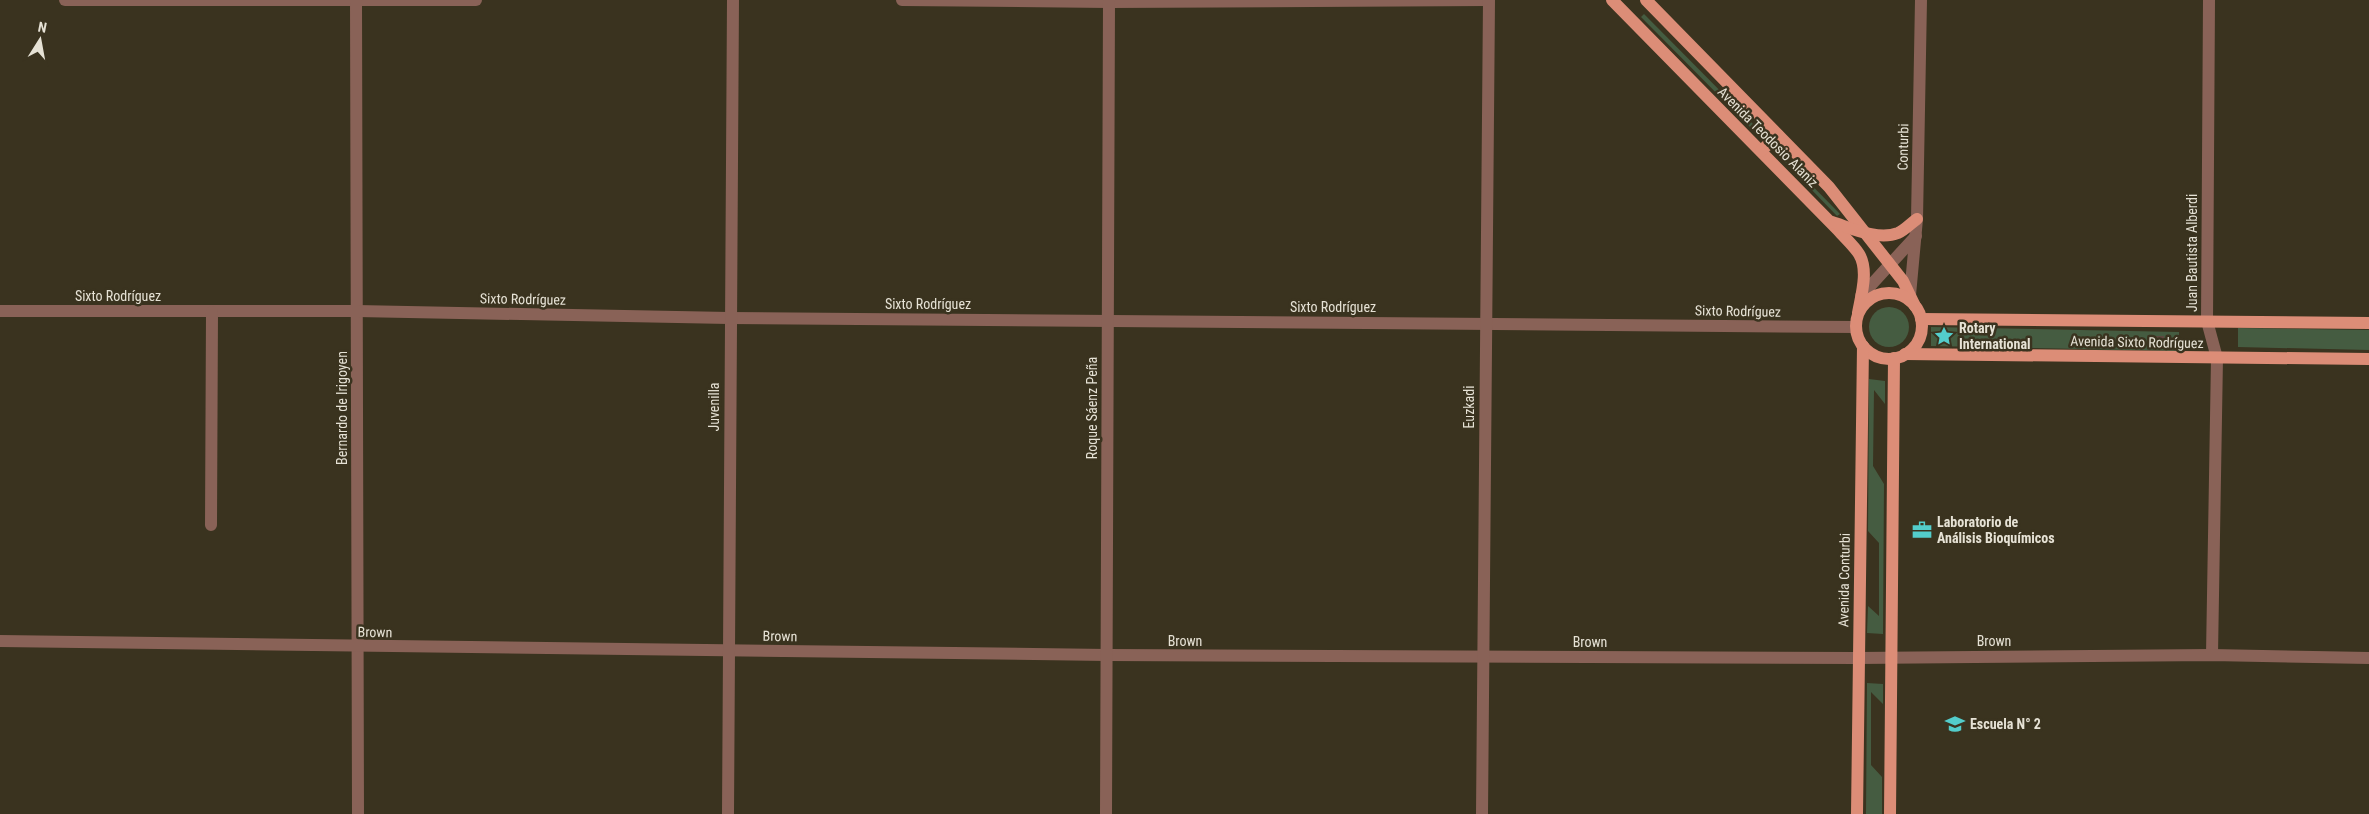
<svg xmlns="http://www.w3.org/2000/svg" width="2369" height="814" font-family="'Roboto Condensed',sans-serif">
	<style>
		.green { fill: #455c41 }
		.building { fill: #5f4840 }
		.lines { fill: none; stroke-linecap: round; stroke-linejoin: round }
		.minor { stroke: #896257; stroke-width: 12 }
		.major { stroke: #dc8d77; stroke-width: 12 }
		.labels { text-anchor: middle; stroke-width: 5; stroke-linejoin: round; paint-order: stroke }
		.street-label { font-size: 14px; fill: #e6e2d5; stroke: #3a331f }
		.poi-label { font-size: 14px; font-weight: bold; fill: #e6e2d5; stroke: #3a331f; text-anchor: start }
	</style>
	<rect width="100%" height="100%" fill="#3a331f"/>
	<g class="green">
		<polygon points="1644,14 1755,126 1752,129 1641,17"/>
		<polygon points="1780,153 1840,214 1837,216 1778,155"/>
		<circle cx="1889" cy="327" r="20"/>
		<polygon points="1931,327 2179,332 2179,351 1931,346"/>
		<polygon points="2238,328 2369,330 2369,350 2238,347"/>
		<polygon points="1869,379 1885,381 1885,404 1874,390 1873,466 1884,484 1883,634 1867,633 1868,606 1879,616 1879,543 1868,531"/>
		<polygon points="1867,683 1883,684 1883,704 1871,692 1871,765 1882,777 1882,814 1866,814"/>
	</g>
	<polygon class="building" points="2155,336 2164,336 2164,346 2154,346"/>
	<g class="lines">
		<g class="minor">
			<polyline points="65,0 476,0"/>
			<polyline points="902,0 1109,2 1487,0"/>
			<polyline points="2209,0 2207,321 2217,358 2212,655"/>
			<polyline points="356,1 358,814"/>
			<polyline points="1910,295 1917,219 1921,0"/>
			<polyline points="1861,296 1916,236"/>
			<polyline points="0,311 357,311 729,318 1856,327"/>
			<polyline points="211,525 212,312"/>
			<polyline points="0,641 1107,655 1857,658 2212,655 2369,658"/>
			<polyline points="728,814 733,0"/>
			<polyline points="1106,814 1109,2"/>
			<polyline points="1482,814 1489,0"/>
		</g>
		<g class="major">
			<path d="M1612,0L1838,230C1845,238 1854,246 1859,254C1869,270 1861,296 1858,313"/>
			<polyline points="1646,0 1829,187 1903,281 1915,306"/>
			<polyline points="1761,151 1778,135"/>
			<path d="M1832,222C1851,228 1878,241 1898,233C1905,230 1911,223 1917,219"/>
			<circle cx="1889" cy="326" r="33"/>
			<polyline points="1921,319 2369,323"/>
			<polyline points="1905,354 2369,359"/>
			<polyline points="1857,814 1863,346"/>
			<polyline points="1890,814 1894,358"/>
		</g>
	</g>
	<defs>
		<symbol id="sight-bare" viewBox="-9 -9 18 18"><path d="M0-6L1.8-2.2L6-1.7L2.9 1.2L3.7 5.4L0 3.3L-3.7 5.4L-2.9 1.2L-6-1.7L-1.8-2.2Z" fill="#53cdcb" stroke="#3a331f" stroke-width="2.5" paint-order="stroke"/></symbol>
		<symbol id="office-bare" viewBox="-9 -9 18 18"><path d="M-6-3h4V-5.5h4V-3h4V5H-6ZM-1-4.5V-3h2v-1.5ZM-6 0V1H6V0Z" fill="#53cdcb" stroke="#3a331f" stroke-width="2.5" paint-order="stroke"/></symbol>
		<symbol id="school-bare" viewBox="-9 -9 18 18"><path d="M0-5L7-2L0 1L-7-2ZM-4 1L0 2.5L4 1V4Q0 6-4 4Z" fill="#53cdcb" stroke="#3a331f" stroke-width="2.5" paint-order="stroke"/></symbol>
	</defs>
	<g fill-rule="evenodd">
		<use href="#sight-bare" x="1930" y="322" width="28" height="28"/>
		<use href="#office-bare" x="1908" y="516" width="28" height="28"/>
		<use href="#school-bare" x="1941" y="710" width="28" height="28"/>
	</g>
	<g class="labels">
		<g class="street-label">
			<text transform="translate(1768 137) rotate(45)" y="5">Avenida Teodosio Alaniz</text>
			<text transform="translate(1903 147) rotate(-89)" y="5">Conturbi</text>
			<text transform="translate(2192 253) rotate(-90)" y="5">Juan Bautista Alberdi</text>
			<text x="118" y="301">Sixto Rodríguez</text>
			<text transform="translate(523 299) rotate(1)" y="5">Sixto Rodríguez</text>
			<text x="928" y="309">Sixto Rodríguez</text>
			<text x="1333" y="312">Sixto Rodríguez</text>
			<text transform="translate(1738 311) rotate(1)" y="5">Sixto Rodríguez</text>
			<text transform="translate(2137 342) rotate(1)" y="5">Avenida Sixto Rodríguez</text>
			<text transform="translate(714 407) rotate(-90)" y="5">Juvenilla</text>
			<text transform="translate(1469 407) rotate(-90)" y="5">Euzkadi</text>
			<text transform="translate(342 408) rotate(-90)" y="5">Bernardo de Irigoyen</text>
			<text transform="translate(1092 408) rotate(-90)" y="5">Roque Sáenz Peña</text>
			<text transform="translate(1844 580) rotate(-89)" y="5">Avenida Conturbi</text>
			<text transform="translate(375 632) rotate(1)" y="5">Brown</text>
			<text transform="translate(780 636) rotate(1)" y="5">Brown</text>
			<text x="1185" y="646">Brown</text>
			<text x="1994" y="646">Brown</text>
			<text x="1590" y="647">Brown</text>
		</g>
		<g class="poi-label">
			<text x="1959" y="333">Rotary<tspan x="1959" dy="16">International</tspan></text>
			<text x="1937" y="527">Laboratorio de<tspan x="1937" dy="16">Análisis Bioquímicos</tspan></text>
			<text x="1970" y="729">Escuela N° 2</text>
		</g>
	</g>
	<g transform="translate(40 40) rotate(11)" stroke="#3a331f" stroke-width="4" paint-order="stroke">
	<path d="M0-4L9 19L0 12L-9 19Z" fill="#e6e2d5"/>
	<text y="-8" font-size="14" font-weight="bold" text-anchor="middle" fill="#e6e2d5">N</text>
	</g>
</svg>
